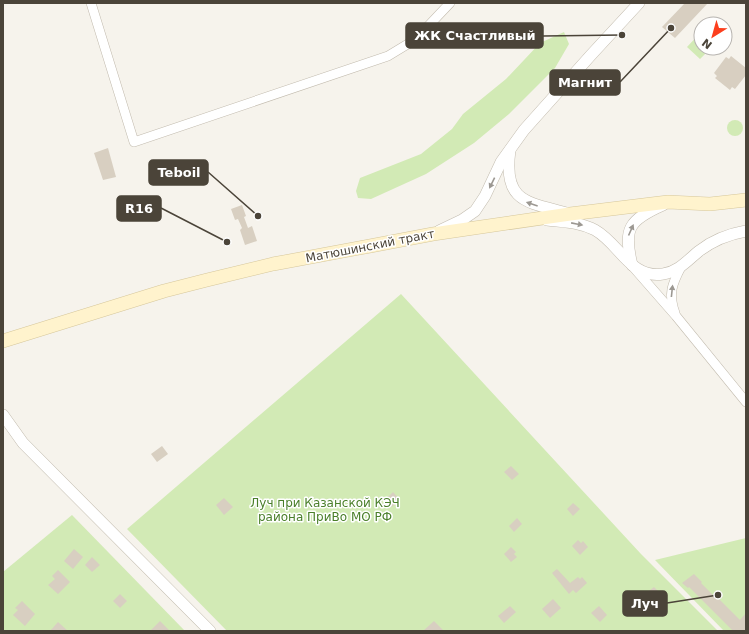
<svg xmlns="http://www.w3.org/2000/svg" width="749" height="634" font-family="'DejaVu Sans',sans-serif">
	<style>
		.green { fill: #d2eab5 }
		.building { fill: #d8cfc1 }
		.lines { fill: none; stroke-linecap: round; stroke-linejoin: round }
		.minor-casing { stroke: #c2bbae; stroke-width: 10 }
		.tertiary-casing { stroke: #c2bbae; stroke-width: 12 }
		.secondary-casing { stroke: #d6c79b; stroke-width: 14 }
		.minor { stroke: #fff; stroke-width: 9 }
		.tertiary { stroke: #fff; stroke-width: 11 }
		.secondary { stroke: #fff3cd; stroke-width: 13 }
		.oneway { fill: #9c9892 }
		.labels { text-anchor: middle; stroke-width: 3; stroke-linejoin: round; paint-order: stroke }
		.street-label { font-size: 12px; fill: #4b4439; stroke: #fff }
		.park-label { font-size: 12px; fill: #4a7f2a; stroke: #fff }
		.leader { fill: none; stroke: #4b4439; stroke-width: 1.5 }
		.callout-dot { fill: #4b4439; stroke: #fff; stroke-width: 1.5 }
		.callout { fill: #4b4439; stroke: #4b4439; stroke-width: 1.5 }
		.callout-label { font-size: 13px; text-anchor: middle; font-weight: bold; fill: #fff }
	</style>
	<rect width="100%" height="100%" fill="#f6f3ec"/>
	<g class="green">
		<polygon points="564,32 569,44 555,68 509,114 474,143 426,174 371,199 358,198 356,191 360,178 421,154 452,129 463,114 506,79 540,43"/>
		<polygon points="701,32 701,48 711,48 700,59 687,47"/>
		<circle cx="735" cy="128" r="8"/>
		<polygon points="401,294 641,554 718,631 227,631 127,529"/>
		<polygon points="72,515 185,631 3,631 3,572"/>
		<polygon points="746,538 746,631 724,631 655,560"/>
	</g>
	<g class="building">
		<polygon points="685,3 708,3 675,38 662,27"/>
		<polygon points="731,56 746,68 746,75 735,89 732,87 730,90 715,78 717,76 714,73 726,57 729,59"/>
		<polygon points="108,148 116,177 103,180 94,153"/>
		<polygon points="242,205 246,216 244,217 248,228 252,226 257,241 245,245 240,230 242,228 238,219 235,220 231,209"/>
		<polygon points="162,446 168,454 157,462 151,454"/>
		<polygon points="511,466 519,474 512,480 504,472"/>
		<polygon points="393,492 400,500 392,507 385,500"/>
		<polygon points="224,498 233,507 224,515 216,505"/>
		<polygon points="573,503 580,509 573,516 567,509"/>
		<polygon points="517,518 522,524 514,532 509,526"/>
		<polygon points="578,540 581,543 583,541 588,547 580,555 572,546"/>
		<polygon points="511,547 516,552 514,554 517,557 511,562 504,554"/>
		<polygon points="74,549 83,557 73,569 64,561"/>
		<polygon points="92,557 100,565 92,572 85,565"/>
		<polygon points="557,569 570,583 578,577 580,579 582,577 587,583 576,593 573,590 569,594 552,573"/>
		<polygon points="58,570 70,582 58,594 48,585 55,579 52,576"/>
		<polygon points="694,574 702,582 701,583 713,595 714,594 740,620 746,613 746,631 733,631 689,587 688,588 682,583"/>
		<polygon points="654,587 658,591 655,594 657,596 651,601 645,594"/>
		<polygon points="120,594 127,601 120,608 113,601"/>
		<polygon points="553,599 561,608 550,618 542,609"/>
		<polygon points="22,601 35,614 25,626 13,615 18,610 15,608"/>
		<polygon points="510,606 516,612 504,623 498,616"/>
		<polygon points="599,606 607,615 600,622 591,613"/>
		<polygon points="160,621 170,631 150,631"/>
		<polygon points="434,621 444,631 423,631"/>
		<polygon points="58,622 68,631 50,631"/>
	</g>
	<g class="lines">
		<defs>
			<g id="minor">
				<polyline points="91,3 134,142 388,56 416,39 450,3"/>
				<polyline points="634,268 676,316 746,402"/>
				<path d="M675,313C668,294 672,284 681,267"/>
			</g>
			<g id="tertiary">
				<path d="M510,150C503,202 526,202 567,213"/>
				<path d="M547,220C563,222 580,222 595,230C620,244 630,279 663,274C678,272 688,260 699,251C712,241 729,234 746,231"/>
				<polyline points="439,231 462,220 475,211 485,196 501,162 524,130 591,55 639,3"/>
				<path d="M632,265C623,228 629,220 663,205"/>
				<polyline points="3,415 23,443 210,631"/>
			</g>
			<polyline id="secondary" points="3,341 164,291 207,280 273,264 370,246 433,234 570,214 668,202 710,204 746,200"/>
		</defs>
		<use href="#minor" class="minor-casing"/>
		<use href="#tertiary" class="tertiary-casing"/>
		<use href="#secondary" class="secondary-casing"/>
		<use href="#minor" class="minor"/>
		<use href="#tertiary" class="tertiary"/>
		<use href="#secondary" class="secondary"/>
	</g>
	<defs><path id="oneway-solid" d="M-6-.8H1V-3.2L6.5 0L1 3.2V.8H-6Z"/></defs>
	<g class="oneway">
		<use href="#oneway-solid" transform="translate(492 183) rotate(116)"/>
		<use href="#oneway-solid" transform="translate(532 204) rotate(-161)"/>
		<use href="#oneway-solid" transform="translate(577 224) rotate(11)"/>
		<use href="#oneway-solid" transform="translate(631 230) rotate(-66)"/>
		<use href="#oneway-solid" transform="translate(672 291) rotate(-84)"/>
	</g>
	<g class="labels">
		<g class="street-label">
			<text transform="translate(370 246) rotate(-11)" y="4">Матюшинский тракт</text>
		</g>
		<g class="park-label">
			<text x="325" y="507">Луч при Казанской КЭЧ<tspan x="325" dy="14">района ПриВо МО РФ</tspan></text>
		</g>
	</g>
	<path class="leader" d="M622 35L543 36M671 28L620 82M258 216L208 172M227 242L161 208M718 595L667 603"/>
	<g class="callout-dot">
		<circle cx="622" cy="35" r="4"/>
		<circle cx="671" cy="28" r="4"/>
		<circle cx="258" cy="216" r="4"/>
		<circle cx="227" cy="242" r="4"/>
		<circle cx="718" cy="595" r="4"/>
	</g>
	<g class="callout">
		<rect x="406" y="23" width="137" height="25" rx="4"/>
		<rect x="550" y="70" width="70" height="25" rx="4"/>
		<rect x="149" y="160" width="59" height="25" rx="4"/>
		<rect x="117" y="196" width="44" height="25" rx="4"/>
		<rect x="623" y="591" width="44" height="25" rx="4"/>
	</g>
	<g class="callout-label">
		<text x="475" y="40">ЖК Счастливый</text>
		<text x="585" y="87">Магнит</text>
		<text x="179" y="177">Teboil</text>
		<text x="139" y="213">R16</text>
		<text x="645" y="608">Луч</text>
	</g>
	<rect width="749" height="634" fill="none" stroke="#4b4439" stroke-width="8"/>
	<g transform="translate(713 36) rotate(217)"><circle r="19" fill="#ffffff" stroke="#b7b4b0"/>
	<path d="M0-3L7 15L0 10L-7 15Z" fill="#fc3f1d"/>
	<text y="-6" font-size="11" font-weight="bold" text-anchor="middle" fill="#4b4439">N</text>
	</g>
</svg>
